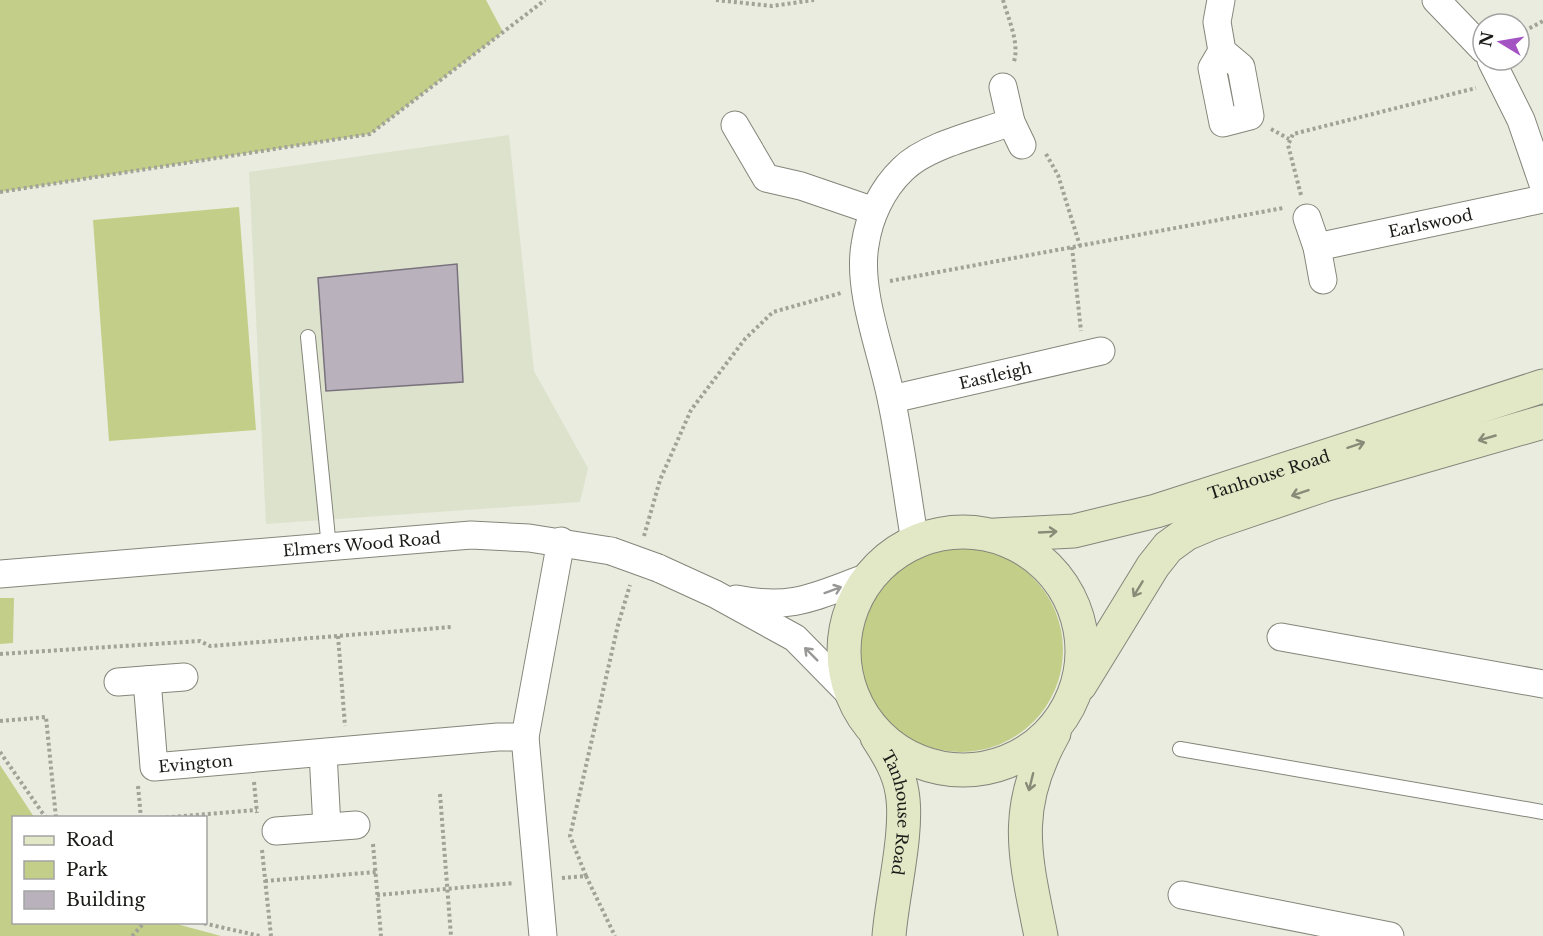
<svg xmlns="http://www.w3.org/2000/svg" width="1543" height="936" font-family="'Libre Baskerville',serif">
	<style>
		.built { fill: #dde2cd }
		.green { fill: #c3cf88 }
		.building { fill: #b9b2bd; stroke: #79727c; stroke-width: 1.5 }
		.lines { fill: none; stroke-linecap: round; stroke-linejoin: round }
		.lane-casing { stroke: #84867a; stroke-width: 16 }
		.street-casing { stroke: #84867a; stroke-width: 29 }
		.secondary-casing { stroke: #84867a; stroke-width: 35 }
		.path { stroke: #a1a399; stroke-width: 4; stroke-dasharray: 3 3; stroke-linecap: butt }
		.lane { stroke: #fff; stroke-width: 14 }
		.street { stroke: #fff; stroke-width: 27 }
		.secondary { stroke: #e2e7c6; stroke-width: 33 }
		.street-bridge-casing { stroke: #84867a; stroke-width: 29; stroke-linecap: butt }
		.street-bridge { stroke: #fff; stroke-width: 27 }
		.oneway { stroke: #888b77 }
		.oneway2 { stroke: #989897 }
		.labels { text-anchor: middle; stroke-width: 5; stroke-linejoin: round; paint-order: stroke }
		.street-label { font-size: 16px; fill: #1a1b17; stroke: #fff }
	</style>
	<rect width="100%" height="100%" fill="#e9ecdf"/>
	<polygon class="built" points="509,135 534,371 588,468 580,502 266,524 249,172"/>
	<g class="green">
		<polygon points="0,0 486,0 503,32 370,134 0,192"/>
		<polygon points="239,207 256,430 109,441 93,220"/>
		<circle cx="961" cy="650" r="102"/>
		<polygon points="0,598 14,598 13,643 0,644"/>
		<polygon points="0,765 34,817 14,818 14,922 173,923 221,936 0,936"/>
	</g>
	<polygon class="building" points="457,264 463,382 326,391 318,278"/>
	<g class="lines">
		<defs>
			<g id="lane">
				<polyline points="308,337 329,548"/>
				<polyline points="1180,749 1543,812"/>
			</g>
			<g id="street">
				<polyline points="1221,0 1217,22 1222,51 1241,67 1250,116 1223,123 1212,68 1222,51"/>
				<polyline points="1436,0 1483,49"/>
				<polyline points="1491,60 1521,120 1543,184"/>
				<polyline points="1003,87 1011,122 1022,145"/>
				<polyline points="735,125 766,178 801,186 874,211"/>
				<polyline points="1307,218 1317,247 1323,280"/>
				<path id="s1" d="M1317,247L1543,199"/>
				<path id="s2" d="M892,399L1101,351"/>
				<path d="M915,542C907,494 901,445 891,398C882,352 857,291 865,245C869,217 882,189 903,169C927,145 979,134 1011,122"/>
				<polyline points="658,568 715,594 795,638 852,696"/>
				<path id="s3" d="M0,574L471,535L529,538L611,551"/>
				<path d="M736,599C795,611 817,595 871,576"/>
				<polyline points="1281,637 1543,684"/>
				<path id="s4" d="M147,680L154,767L498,737H525"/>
				<polyline points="118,682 184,677"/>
				<polyline points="323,753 327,827"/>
				<polyline points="276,831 356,825"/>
				<polyline points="1182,895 1390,936"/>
				<polyline points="543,936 525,737 561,541"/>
			</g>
			<g id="secondary">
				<circle cx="963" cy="651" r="119"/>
				<path id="s5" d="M995,535L1074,531L1156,511L1543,386"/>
				<polyline points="1080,685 1153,566 1168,547 1186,534 1212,523 1324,485 1543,422"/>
				<path id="s6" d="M877,737C888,754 899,772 902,792C909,830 892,895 889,936"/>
				<path d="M1041,936C1025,856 1011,809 1054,733"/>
			</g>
		</defs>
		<use href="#lane" class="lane-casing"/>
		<use href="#street" class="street-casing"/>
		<use href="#secondary" class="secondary-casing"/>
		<g class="path">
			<polyline points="716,0 772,6 814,0"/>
			<path d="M1003,0C1008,18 1021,46 1013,64"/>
			<polyline points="1519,34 1543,21"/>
			<polyline points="1271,129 1289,139"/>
			<polyline points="1046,154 1058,175 1080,246"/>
			<polyline points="0,192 370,134 545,0"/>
			<polyline points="1301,195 1288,145 1293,134 1476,88"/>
			<polyline points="1072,247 1081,331"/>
			<polyline points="890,281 1283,208"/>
			<polyline points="644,536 660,480 691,410 745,339 773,312 841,293"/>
			<polyline points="338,636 345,726"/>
			<polyline points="0,654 200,641 210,646 451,627"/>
			<polyline points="0,721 46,717 56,818"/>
			<polyline points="0,752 46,818"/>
			<polyline points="254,782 257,813"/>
			<polyline points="138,786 141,818"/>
			<polyline points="440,794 451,936"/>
			<polyline points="160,818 257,810"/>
			<polyline points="373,844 381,936"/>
			<polyline points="262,850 271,936"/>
			<polyline points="586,876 615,936"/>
			<polyline points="562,878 586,876 570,836 618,625 630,585"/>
			<polyline points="265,881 376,872"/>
			<polyline points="377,895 513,883"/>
			<polyline points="198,922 260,936"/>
			<polyline points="132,936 145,922"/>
		</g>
		<use href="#lane" class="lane"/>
		<use href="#street" class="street"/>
		<use href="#secondary" class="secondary"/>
		<defs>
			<polyline id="street-bridge" points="611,551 658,568"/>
		</defs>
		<use href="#street-bridge" class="street-bridge-casing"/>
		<use href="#street-bridge" class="street-bridge"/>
	</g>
	<defs><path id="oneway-shaft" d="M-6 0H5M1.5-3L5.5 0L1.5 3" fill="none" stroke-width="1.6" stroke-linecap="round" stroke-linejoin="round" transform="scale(1.5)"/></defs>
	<g class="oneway">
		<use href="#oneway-shaft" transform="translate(1487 438) rotate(164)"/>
		<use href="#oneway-shaft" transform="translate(1356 445) rotate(-18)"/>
		<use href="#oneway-shaft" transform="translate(1300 493) rotate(161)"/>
		<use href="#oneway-shaft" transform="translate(1048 532) rotate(-3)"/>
		<use href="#oneway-shaft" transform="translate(1138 589) rotate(121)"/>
		<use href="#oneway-shaft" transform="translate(1031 782) rotate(104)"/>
	</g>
	<g class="oneway2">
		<use href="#oneway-shaft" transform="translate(833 590) rotate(-20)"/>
		<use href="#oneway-shaft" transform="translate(811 654) rotate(-135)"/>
	</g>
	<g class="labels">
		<g class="street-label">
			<text dy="6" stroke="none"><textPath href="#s1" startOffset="116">Earlswood</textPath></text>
			<text dy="6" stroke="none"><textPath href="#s2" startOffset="106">Eastleigh</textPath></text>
			<text dy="6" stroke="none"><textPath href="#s5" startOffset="282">Tanhouse Road</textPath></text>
			<text dy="6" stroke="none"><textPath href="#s3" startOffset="363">Elmers Wood Road</textPath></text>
			<text dy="6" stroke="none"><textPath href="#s4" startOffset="129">Evington</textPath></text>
			<text dy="6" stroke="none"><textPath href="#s6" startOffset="81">Tanhouse Road</textPath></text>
		</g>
	</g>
	<rect x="12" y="816" width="195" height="108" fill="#ffffff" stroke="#a3a4a2" stroke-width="1.5"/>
	<rect x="24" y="836" width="30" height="9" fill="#e2e7c6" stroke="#a3a4a2" stroke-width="1.5"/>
	<text x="66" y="846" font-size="18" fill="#1a1b17">Road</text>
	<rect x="24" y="861" width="30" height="18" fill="#c3cf88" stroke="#a3a4a2" stroke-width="1.5"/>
	<text x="66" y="876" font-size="18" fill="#1a1b17">Park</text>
	<rect x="24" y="891" width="30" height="18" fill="#b9b2bd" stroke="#a3a4a2" stroke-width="1.5"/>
	<text x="66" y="906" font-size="18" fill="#1a1b17">Building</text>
	<g transform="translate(1501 42) rotate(281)"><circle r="28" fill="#ffffff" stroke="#a3a4a2" stroke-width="1.5"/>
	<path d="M0-4.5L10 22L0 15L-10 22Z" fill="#a453c3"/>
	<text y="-9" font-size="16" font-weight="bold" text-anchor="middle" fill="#1a1b17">N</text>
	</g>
</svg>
